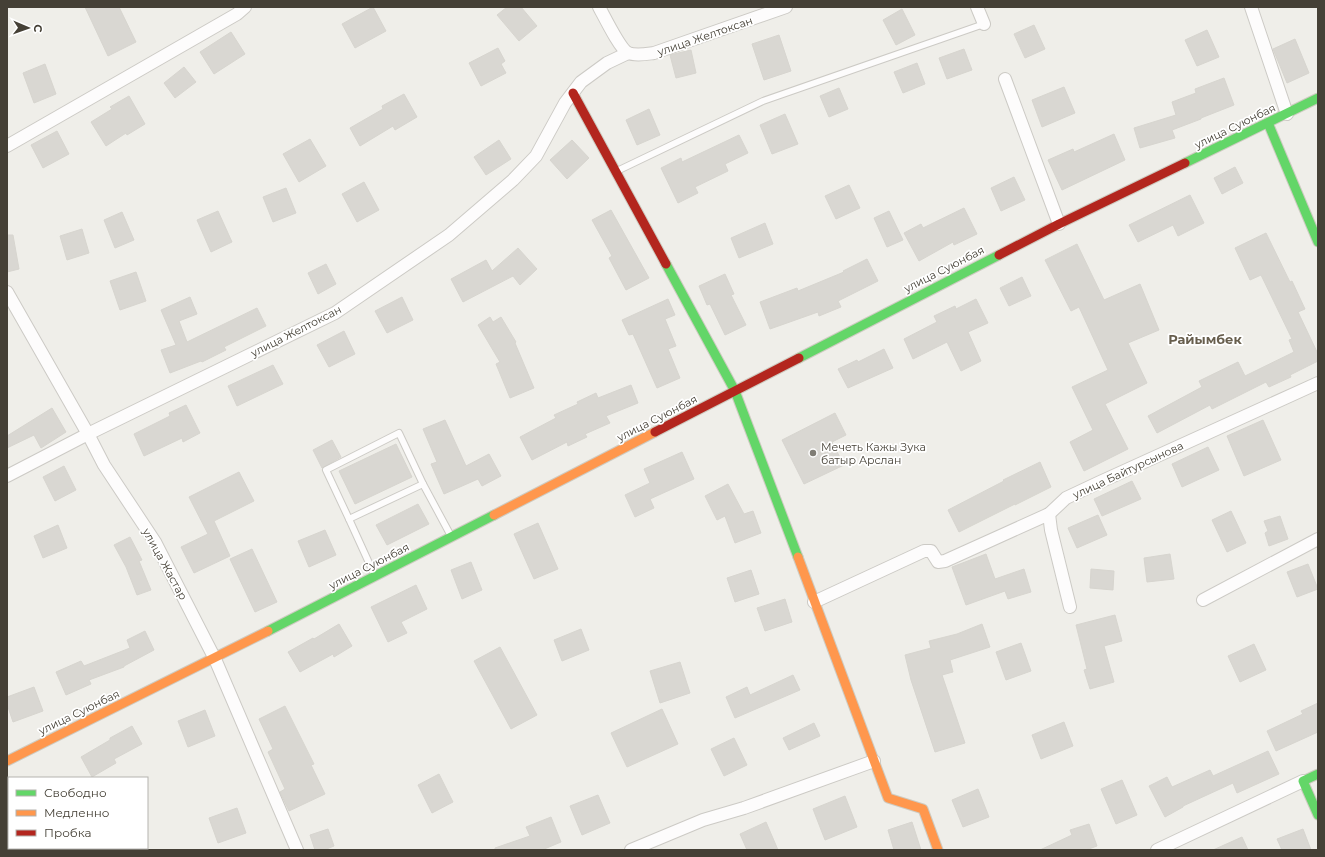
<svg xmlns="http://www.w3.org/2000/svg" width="1325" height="857" font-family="Montserrat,sans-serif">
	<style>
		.building { fill: #d9d7d2; stroke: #d7d5cf }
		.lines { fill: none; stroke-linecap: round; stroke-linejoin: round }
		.lane-casing { stroke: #cccac5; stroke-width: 8 }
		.street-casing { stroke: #cccac5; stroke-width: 14 }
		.fast-casing { stroke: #cecbc1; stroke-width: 11 }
		.slow-casing { stroke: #cecbc1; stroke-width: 11 }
		.jam-casing { stroke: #cecbc1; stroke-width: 11 }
		.lane { stroke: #fdfcfc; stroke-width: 6 }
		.street { stroke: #fdfcfc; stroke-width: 12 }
		.fast { stroke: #63d668; stroke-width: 9 }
		.slow { stroke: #ff974d; stroke-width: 9 }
		.jam { stroke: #b3261e; stroke-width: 9 }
		.poi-dot { fill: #807d75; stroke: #fff; stroke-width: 1.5 }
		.labels { text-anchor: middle; stroke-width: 3.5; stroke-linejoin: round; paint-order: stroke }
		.street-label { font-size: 11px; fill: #454036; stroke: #fff }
		.poi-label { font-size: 11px; fill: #454036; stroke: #fff; text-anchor: start }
		.quarter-label { font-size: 13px; font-weight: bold; fill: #675e4d; stroke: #fff }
	</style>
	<rect width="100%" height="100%" fill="#efeee9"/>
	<g class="building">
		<polygon points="85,7 119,7 136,42 108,56"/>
		<polygon points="373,7 386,31 355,48 342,24"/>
		<polygon points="507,7 521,7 537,26 519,41 497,15"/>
		<polygon points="902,9 915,35 896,45 883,20"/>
		<polygon points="1034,25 1045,49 1025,58 1014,34"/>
		<polygon points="1207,30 1219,57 1197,66 1185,40"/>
		<polygon points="231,32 245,54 214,74 200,52"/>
		<polygon points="779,35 791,71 764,80 752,44"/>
		<polygon points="1295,39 1309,73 1287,83 1273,49"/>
		<polygon points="498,48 505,61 501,64 506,73 481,86 469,63"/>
		<polygon points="964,49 972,70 947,79 939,58"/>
		<polygon points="691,50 696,73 676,78 670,55"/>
		<polygon points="917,63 925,84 903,93 894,72"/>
		<polygon points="45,64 56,94 34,103 23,73"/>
		<polygon points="184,67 196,82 175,98 164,83"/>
		<polygon points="1224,78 1234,105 1201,118 1201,119 1172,130 1175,138 1140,148 1134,128 1176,115 1172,102 1196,93 1195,89"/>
		<polygon points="1064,87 1075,113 1042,127 1032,100"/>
		<polygon points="839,88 848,109 829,117 820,96"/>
		<polygon points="404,94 417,117 395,130 393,126 360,146 350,128 383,109 382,106"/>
		<polygon points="129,96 145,124 127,135 126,133 106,146 91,122 112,109 110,107"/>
		<polygon points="649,109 660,135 637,145 626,120"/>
		<polygon points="785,114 798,144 772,154 760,125"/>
		<polygon points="57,131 69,154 43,168 31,145"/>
		<polygon points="1114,134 1125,160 1062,190 1048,160 1073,149 1074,152"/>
		<polygon points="739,135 748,153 725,164 728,171 695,187 698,193 678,203 661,168 681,158 682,162"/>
		<polygon points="310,139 326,166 299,182 283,154"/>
		<polygon points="499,140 511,159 486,175 474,157"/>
		<polygon points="572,140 589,158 567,179 550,160"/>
		<polygon points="1235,167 1243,183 1222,194 1214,178"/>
		<polygon points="1014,177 1025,200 1001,211 991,188"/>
		<polygon points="364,182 379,210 357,222 342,194"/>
		<polygon points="849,185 860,208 836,219 825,196"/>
		<polygon points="286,188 296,213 273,222 263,197"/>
		<polygon points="1190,195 1204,223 1178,236 1173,225 1138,242 1129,225"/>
		<polygon points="964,208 977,234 954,245 953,242 919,261 904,233 921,224 923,228"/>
		<polygon points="611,210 649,278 626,290 609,258 612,256 592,220"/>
		<polygon points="218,211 232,242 211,252 197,220"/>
		<polygon points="889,211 903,240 887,247 874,218"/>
		<polygon points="122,212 134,240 115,248 104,220"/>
		<polygon points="765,223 773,244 739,258 731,238"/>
		<polygon points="82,229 89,253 67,260 60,236"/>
		<polygon points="1266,233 1290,282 1292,281 1305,309 1298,312 1318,354 1318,361 1290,375 1291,377 1269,387 1266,382 1212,409 1210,405 1157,433 1148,416 1202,387 1199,381 1238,362 1245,376 1294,352 1289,340 1292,339 1261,275 1250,280 1235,248"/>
		<polygon points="7,235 13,235 19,269 7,272"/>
		<polygon points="1077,244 1104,300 1140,284 1159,330 1128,343 1147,383 1105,404 1128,449 1084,471 1070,442 1093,430 1072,387 1108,370 1079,307 1071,311 1045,260"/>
		<polygon points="518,248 537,269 520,285 513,276 463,302 451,279 486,260 492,271"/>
		<polygon points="867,259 878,281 838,301 841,307 819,316 818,312 770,329 760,302 797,288 798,291 844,272 843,271"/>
		<polygon points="326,264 336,284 318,294 308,273"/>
		<polygon points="136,272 146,301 120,310 110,281"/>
		<polygon points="725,274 734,294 731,295 746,325 725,335 710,304 707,305 699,286"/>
		<polygon points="1022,277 1031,296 1009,306 1000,288"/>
		<polygon points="190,297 197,314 179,321 187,342 257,308 266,326 224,347 226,350 202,362 201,361 170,373 161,350 176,345 161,310"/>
		<polygon points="402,297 413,320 387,333 375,311"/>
		<polygon points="668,299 675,315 665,319 676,346 668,349 680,378 657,388 633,334 629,335 622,320"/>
		<polygon points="976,299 988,323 968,332 981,361 961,371 947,342 913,359 904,339 937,322 934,316 955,306 956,309"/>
		<polygon points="490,317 493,322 501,317 516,342 515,343 534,388 510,398 496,364 500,362 478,325"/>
		<polygon points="344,331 355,354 329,367 317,345"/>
		<polygon points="884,349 893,368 848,388 838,369 857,360 858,362"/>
		<polygon points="273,365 283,384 237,406 228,386"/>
		<polygon points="631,385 638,403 606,416 610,423 585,434 587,437 568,446 567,442 532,460 520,437 556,418 554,415 578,404 577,402 596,393 598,398"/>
		<polygon points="186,405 200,433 183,442 182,438 144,456 134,434 170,416 169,413"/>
		<polygon points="52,408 66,432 41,448 34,435 7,448 7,436"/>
		<polygon points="835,413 846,435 832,442 844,465 804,484 782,440"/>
		<polygon points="445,420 466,466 489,454 501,476 482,486 478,479 444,494 431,464 437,462 423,429"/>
		<polygon points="1263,420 1281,460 1244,476 1227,436"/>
		<polygon points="332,440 341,457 322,468 313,450"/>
		<polygon points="396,444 412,477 355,504 339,471"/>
		<polygon points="1208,447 1219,470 1182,487 1172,464"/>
		<polygon points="682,452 694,479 650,499 654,508 635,517 625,495 650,483 644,469"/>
		<polygon points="1040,462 1051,487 1015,505 1015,504 959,532 948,510 1004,481 1003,480"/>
		<polygon points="64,466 76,490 55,501 43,477"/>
		<polygon points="239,472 254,501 214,521 230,556 194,573 181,547 208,534 189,497"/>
		<polygon points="1132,481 1141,499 1102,516 1094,499"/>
		<polygon points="728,484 744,514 753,511 761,533 735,543 725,516 717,520 705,496"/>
		<polygon points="418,504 429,524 387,545 376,525"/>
		<polygon points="1231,511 1246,543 1227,552 1212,520"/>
		<polygon points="1098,515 1107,535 1077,548 1068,528"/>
		<polygon points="1280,516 1288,539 1269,546 1265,533 1268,531 1264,521"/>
		<polygon points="538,523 558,569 534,579 514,534"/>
		<polygon points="58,525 67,548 43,558 34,536"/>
		<polygon points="325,530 336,555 309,567 298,541"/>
		<polygon points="130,537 142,560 139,561 151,590 137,595 126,567 114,545"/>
		<polygon points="252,549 277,602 255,612 230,559"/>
		<polygon points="986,554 995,579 1024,569 1031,592 1008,599 1005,591 966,605 952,567"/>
		<polygon points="1170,554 1174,579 1147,582 1144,558"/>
		<polygon points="471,562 482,590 462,599 451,570"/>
		<polygon points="1308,564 1318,589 1297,597 1287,572"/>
		<polygon points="1091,569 1114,571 1113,590 1090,588"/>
		<polygon points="751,570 759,594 735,602 727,578"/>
		<polygon points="416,585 427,609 401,622 407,633 388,642 371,607"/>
		<polygon points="785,599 792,622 765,631 757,608"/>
		<polygon points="1115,615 1122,641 1104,646 1114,682 1090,689 1084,670 1087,669 1076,625"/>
		<polygon points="339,624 352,646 334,657 333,654 300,672 288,652 313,638 314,639"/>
		<polygon points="982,624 990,647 950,660 953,672 942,675 965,743 935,752 911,680 905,655 931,648 929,641 957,634"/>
		<polygon points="581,629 589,650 562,661 554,640"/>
		<polygon points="145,631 154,650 124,666 124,667 89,680 91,684 66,695 56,672 81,661 84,666 130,648 127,640"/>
		<polygon points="1021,643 1031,671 1006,680 996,652"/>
		<polygon points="1254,644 1266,670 1240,682 1228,656"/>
		<polygon points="500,647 537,715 511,729 474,661"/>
		<polygon points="680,662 690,693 660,703 650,671"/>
		<polygon points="793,675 800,690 735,718 726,697 747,687 750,695"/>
		<polygon points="34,687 43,711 13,722 7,704 7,697"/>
		<polygon points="1318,703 1318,732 1276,751 1267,731 1303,714 1301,711"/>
		<polygon points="285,706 314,764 311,765 325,794 289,811 280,792 285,789 268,752 273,749 259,719"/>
		<polygon points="662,709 678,744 627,767 611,733"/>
		<polygon points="205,710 215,736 188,747 178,721"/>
		<polygon points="1064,722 1073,746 1041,759 1032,735"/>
		<polygon points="814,723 820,736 789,750 783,738"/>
		<polygon points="132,726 142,744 114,759 116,763 92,777 81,757 110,740 110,738"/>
		<polygon points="734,738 747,765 724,776 711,749"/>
		<polygon points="1268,751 1279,774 1237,793 1233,783 1183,806 1183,807 1165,817 1149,786 1167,777 1172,787 1210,770 1213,776"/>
		<polygon points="439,774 453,802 432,813 418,785"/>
		<polygon points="1122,780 1137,815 1116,824 1101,789"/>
		<polygon points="978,789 989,817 963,827 952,800"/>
		<polygon points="598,795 610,823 582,835 570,806"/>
		<polygon points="845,796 857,827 825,840 813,809"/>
		<polygon points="237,808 246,833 218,843 209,818"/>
		<polygon points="551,817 561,842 542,850 495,850 495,848 530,836 526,827"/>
		<polygon points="766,822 778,850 747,850 740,834"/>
		<polygon points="912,822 921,850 894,850 888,830"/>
		<polygon points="1089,824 1097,846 1086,850 1040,850 1072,835 1070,830"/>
		<polygon points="328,829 334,846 324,850 315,850 310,835"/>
		<polygon points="1303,829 1311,850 1282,850 1277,839"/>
		<polygon points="1242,837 1248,850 1213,850"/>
	</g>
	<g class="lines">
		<defs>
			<g id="lane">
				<polyline points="617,171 763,101 984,24"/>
				<polyline points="349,519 326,470 399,433 423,484"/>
				<polyline points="375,576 349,519 423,484 451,536"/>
			</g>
			<g id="street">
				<path d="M599,7C604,16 620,49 628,53C636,56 646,54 654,53L786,7"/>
				<polyline points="977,7 984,24"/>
				<polyline points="1251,7 1287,114"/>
				<polyline points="1005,79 1059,224"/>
				<polyline points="7,146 237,14 245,7"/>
				<polyline points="7,292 88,434 104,465 155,542 215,659 297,850"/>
				<polyline points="7,476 88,434 335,313 449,235 513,180 536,156 565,103 581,82 607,63 628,53"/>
				<polyline points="1049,514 1051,530 1070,607"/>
				<polyline points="1203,600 1318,539"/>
				<polyline points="814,602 924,551 931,551 938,562 945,561 1049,514 1066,498 1100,482 1318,383"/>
				<polyline points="631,850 703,820 744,808 874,761"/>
				<polyline points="1157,850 1303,781"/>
			</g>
			<g id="fast">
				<polyline points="1268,123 1318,242"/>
				<polyline points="1185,163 1318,98"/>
				<polyline points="666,264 735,391 798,557"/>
				<polyline points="799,358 999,255"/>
				<polyline points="268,631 494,515"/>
				<polyline points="1318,774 1303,781 1318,815"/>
			</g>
			<g id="slow">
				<polyline points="494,515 655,432"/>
				<polyline points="798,557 888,798 923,809 938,850"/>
				<polyline points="7,761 268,631"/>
			</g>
			<g id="jam">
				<polyline points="573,93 666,264"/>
				<polyline points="999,255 1059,224 1185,163"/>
				<polyline points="655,432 799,358"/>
			</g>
		</defs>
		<use href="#lane" class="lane-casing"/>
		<use href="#street" class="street-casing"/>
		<use href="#fast" class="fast-casing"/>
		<use href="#slow" class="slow-casing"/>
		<use href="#jam" class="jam-casing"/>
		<use href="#lane" class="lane"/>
		<use href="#street" class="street"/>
		<use href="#fast" class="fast"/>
		<use href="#slow" class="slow"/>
		<use href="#jam" class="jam"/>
	</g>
	<circle class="poi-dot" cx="813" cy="453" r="4"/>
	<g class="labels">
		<g class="street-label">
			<text transform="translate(705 36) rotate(-19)" y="4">улица Желтоксан</text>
			<text transform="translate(1235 126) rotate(-26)" y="4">улица Суюнбая</text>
			<text transform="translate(944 269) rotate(-27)" y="4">улица Суюнбая</text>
			<text transform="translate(296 331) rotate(-27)" y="4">улица Желтоксан</text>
			<text transform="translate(657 418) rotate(-27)" y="4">улица Суюнбая</text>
			<text transform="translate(1128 470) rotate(-25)" y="4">улица Байтурсынова</text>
			<text transform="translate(165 564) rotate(61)" y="4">улица Жастар</text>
			<text transform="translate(369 566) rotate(-27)" y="4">улица Суюнбая</text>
			<text transform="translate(79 712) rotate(-26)" y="4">улица Суюнбая</text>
		</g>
		<g class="poi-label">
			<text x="821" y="451">Мечеть Кажы Зука<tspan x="821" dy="13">батыр Арслан</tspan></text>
		</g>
		<g class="quarter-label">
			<text x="1205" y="344">Райымбек</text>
		</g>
	</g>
	<rect width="1325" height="857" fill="none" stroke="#454036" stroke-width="16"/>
	<rect x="8" y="777" width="140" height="72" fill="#ffffff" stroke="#b5b3af"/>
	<rect x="16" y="790" width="20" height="6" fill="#63d668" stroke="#b5b3af"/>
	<text x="44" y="797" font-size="12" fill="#454036">Свободно</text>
	<rect x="16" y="810" width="20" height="6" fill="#ff974d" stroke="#b5b3af"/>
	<text x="44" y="817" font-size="12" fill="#454036">Медленно</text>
	<rect x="16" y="830" width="20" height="6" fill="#b3261e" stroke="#b5b3af"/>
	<text x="44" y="837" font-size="12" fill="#454036">Пробка</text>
	<g transform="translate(28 28) rotate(92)" stroke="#ffffff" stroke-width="3" paint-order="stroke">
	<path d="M0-3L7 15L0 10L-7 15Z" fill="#454036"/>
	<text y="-6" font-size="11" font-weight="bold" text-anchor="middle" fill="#454036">С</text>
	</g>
</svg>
